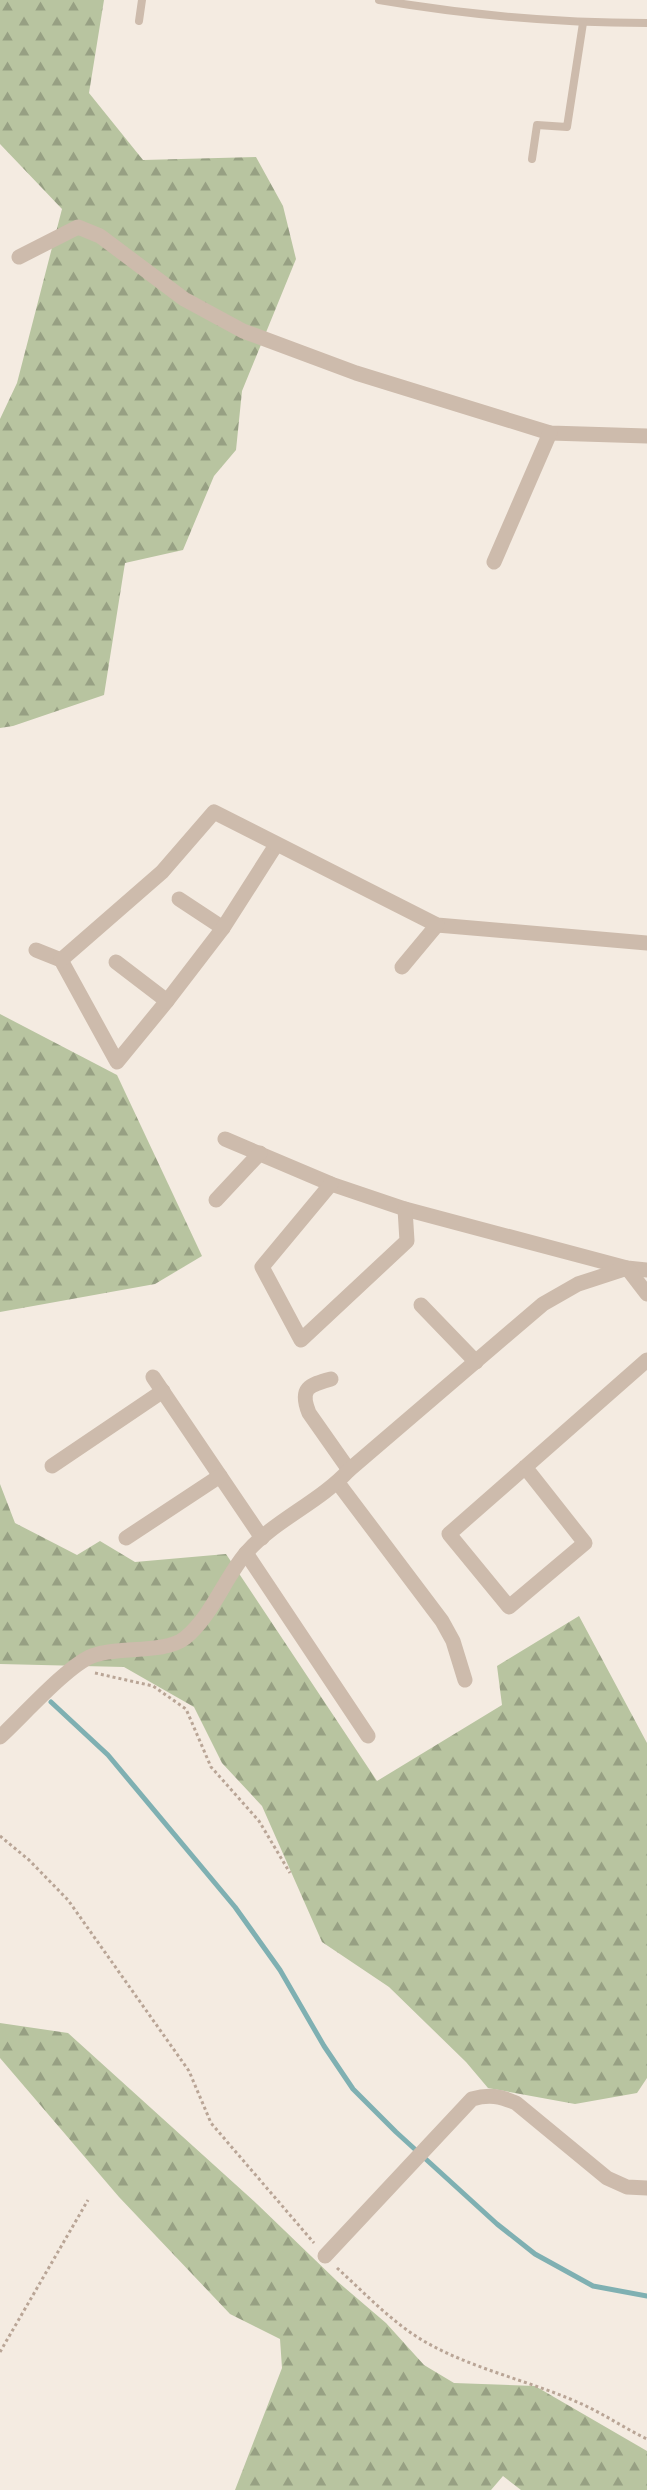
<svg xmlns="http://www.w3.org/2000/svg" width="647" height="2490" font-family="Signika,sans-serif">
	<style>
		.forest { fill: url(#forest-firs) }
		.lines { fill: none; stroke-linecap: round; stroke-linejoin: round }
		.stream { stroke: #7fb0b2; stroke-width: 5 }
		.path { stroke: #b9a596; stroke-width: 3; stroke-dasharray: 3 3; stroke-linecap: butt }
		.lane { stroke: #cdbbac; stroke-width: 8 }
		.street { stroke: #cdbbac; stroke-width: 15 }
	</style>
	<defs>
		<pattern id="forest-firs" width="22" height="20" patternUnits="userSpaceOnUse" patternTransform="scale(1.5)"><rect width="22" height="20" fill="#b8c4a0"/><path d="M5 1l3.5 6h-7zM16 11l3.5 6h-7z" fill="#97a083"/></pattern>
	</defs>
	<rect width="100%" height="100%" fill="#f4ebe1"/>
	<g class="forest">
		<polygon points="0,0 104,0 89,93 143,160 256,157 283,206 296,259 242,391 236,450 214,476 183,550 125,563 104,695 13,726 0,728 0,419 17,383 62,209 0,144"/>
		<polygon points="0,1014 117,1075 202,1256 155,1284 0,1312"/>
		<polygon points="0,1484 15,1523 77,1555 100,1541 135,1562 226,1554 377,1781 502,1705 497,1666 579,1616 647,1743 647,2078 637,2093 575,2104 488,2088 466,2062 389,1987 322,1942 262,1806 222,1763 194,1707 124,1667 0,1664"/>
		<polygon points="0,2023 68,2033 257,2204 338,2282 386,2323 424,2365 454,2383 535,2386 647,2451 647,2490 521,2490 503,2476 491,2490 235,2490 282,2368 280,2339 230,2314 119,2197 0,2058"/>
	</g>
	<g class="lines">
		<polyline class="stream" points="51,1702 108,1755 235,1907 280,1970 324,2046 353,2089 396,2132 497,2224 535,2254 593,2286 647,2296"/>
		<g class="path">
			<polyline points="95,1673 153,1686 186,1709 211,1767 259,1821 290,1873"/>
			<polyline points="0,1836 29,1860 68,1900 189,2071 211,2123 314,2243"/>
			<path d="M337,2268C366,2294 394,2325 429,2344C478,2371 535,2382 586,2406C607,2416 626,2429 647,2439"/>
			<polyline points="0,2352 88,2200"/>
		</g>
		<g class="lane">
			<path d="M379,0C467,15 557,23 647,23"/>
			<polyline points="139,21 142,0"/>
			<polyline points="532,159 537,125 567,127 583,23"/>
		</g>
		<g class="street">
			<polyline points="19,257 78,227 100,236 184,299 243,331 356,373 550,433 647,436"/>
			<polyline points="494,562 550,433"/>
			<polyline points="179,899 223,928"/>
			<polyline points="36,950 61,960 117,1062 167,1001 223,928 276,845"/>
			<polyline points="61,960 162,872 214,812 437,925 647,943"/>
			<polyline points="116,962 167,1001"/>
			<polyline points="402,967 437,925"/>
			<polyline points="225,1139 331,1184 405,1209 627,1268 647,1270"/>
			<polyline points="331,1184 262,1267 301,1340 407,1241 405,1209"/>
			<polyline points="216,1200 260,1153"/>
			<polyline points="421,1305 476,1362"/>
			<polyline points="153,1377 262,1538"/>
			<path d="M331,1379C309,1385 299,1388 309,1413L349,1470"/>
			<polyline points="52,1466 163,1391"/>
			<polyline points="525,1467 585,1543 509,1607 449,1534 647,1360"/>
			<polyline points="338,1483 442,1621 453,1641 465,1680"/>
			<polyline points="126,1538 220,1476"/>
			<polyline points="246,1553 368,1736"/>
			<path d="M0,1737C22,1717 67,1666 92,1656C115,1646 165,1654 185,1638C212,1616 224,1579 246,1553C273,1521 320,1502 349,1470L543,1304L578,1284L627,1268L647,1294"/>
			<path d="M325,2256L472,2099C489,2094 500,2096 516,2103L607,2178L627,2187L647,2188"/>
		</g>
	</g>
</svg>
